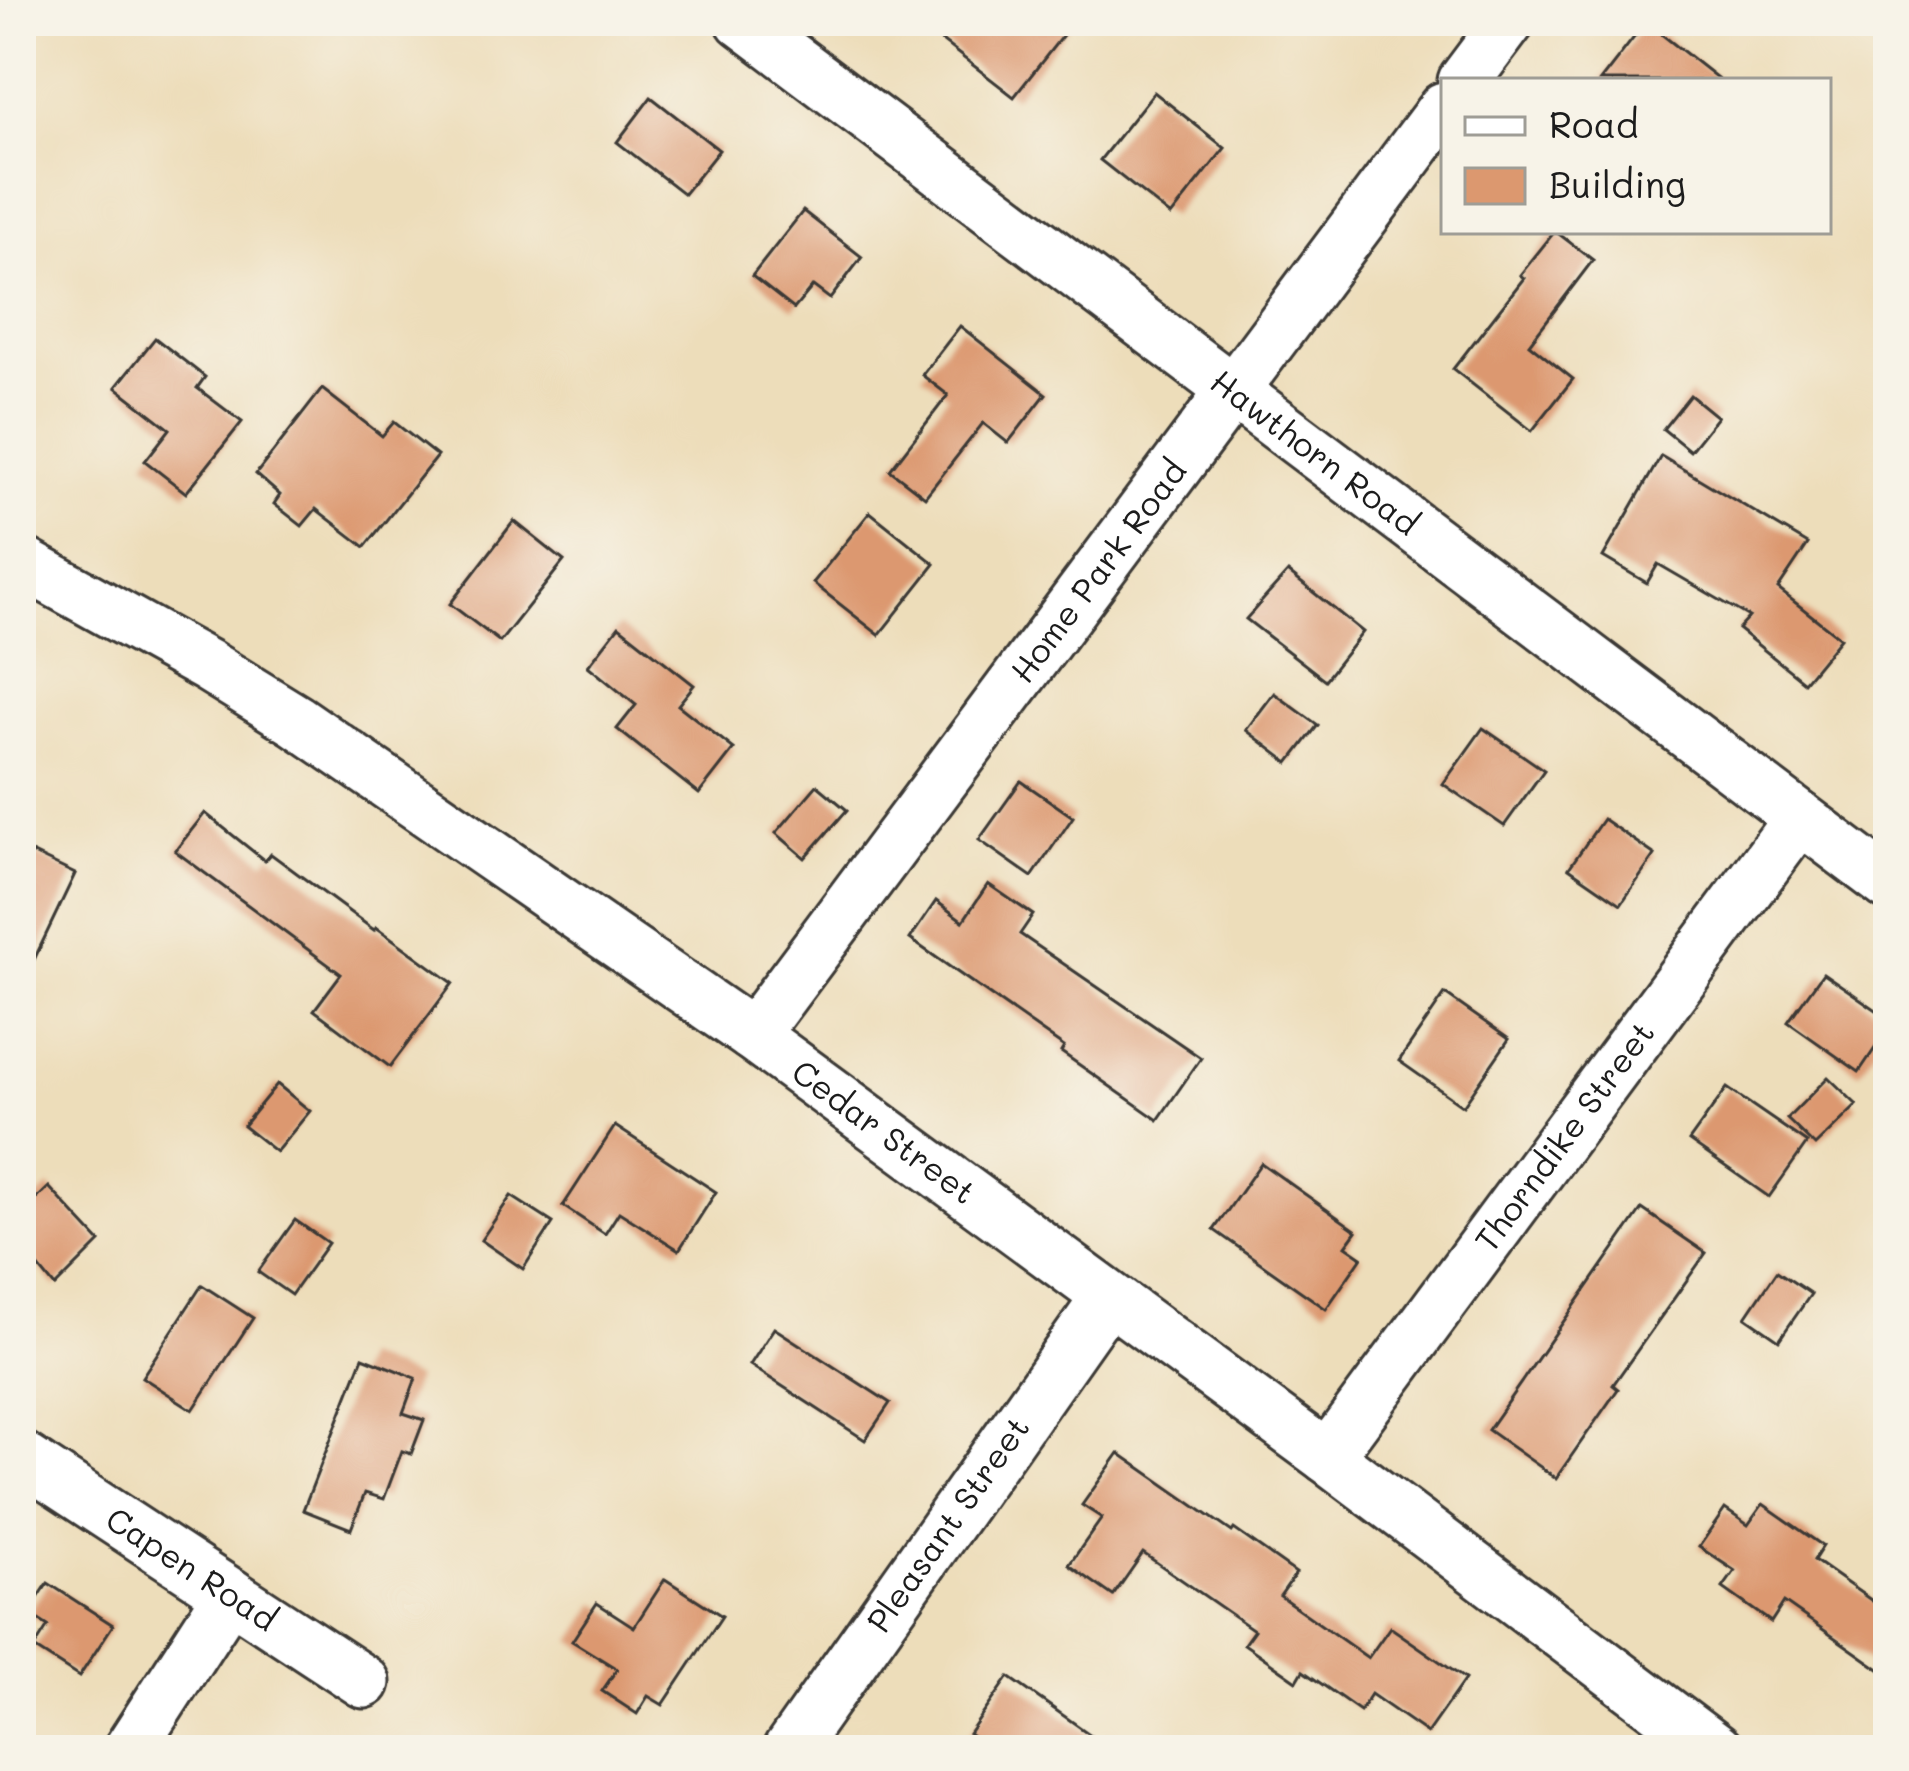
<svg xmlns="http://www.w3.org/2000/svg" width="1909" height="1771" font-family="Mali,sans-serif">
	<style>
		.building { fill: #dc986f }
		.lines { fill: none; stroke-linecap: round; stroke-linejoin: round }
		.minor-casing { stroke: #3b3934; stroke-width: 57 }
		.minor { stroke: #fff; stroke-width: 51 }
		.labels { text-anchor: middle; stroke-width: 9; stroke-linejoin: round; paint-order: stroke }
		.street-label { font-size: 33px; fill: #1c1c1c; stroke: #f7f3e8 }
	</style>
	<rect width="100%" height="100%" fill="#f7f3e8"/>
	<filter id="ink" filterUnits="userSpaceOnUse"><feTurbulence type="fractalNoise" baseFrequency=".00833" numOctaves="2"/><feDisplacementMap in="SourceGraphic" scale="24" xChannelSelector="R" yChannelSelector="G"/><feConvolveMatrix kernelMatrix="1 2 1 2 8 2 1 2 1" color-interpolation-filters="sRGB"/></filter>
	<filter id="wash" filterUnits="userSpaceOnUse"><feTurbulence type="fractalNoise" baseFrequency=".004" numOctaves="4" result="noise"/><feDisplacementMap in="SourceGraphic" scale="48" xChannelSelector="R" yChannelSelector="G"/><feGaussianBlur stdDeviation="2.7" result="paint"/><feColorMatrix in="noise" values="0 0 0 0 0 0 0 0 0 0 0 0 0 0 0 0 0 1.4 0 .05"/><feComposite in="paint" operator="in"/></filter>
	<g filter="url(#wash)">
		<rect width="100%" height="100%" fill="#edddba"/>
		<g id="blocks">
			<g class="building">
				<polygon points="916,21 1074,21 1014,97"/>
				<polygon points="1646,22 1721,81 1600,81"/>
				<polygon points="1154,92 1225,148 1171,216 1100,160"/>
				<polygon points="651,97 719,150 684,194 617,142"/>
				<polygon points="803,211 862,257 830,299 813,286 794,309 752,276"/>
				<polygon points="1555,231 1593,260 1529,344 1573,379 1532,431 1453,369 1524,278 1520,275"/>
				<polygon points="960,326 1046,394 1008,443 983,423 925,497 890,470 948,395 922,375"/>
				<polygon points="155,338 205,377 197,388 242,422 186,493 145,461 170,429 116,387"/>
				<polygon points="322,389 382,436 394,422 437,456 365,547 316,509 302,526 274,504 280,495 256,474"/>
				<polygon points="1690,395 1717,417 1690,451 1663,429"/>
				<polygon points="1661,456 1808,544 1778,589 1840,638 1804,682 1738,629 1749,617 1658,564 1647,583 1603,557"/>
				<polygon points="870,512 935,564 879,635 813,583"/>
				<polygon points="514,521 564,561 500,642 450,604"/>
				<polygon points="1288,572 1363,632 1325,680 1246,619"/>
				<polygon points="619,626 694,685 678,705 734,749 699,794 617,729 636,705 588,666"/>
				<polygon points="1274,693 1318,725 1289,763 1246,730"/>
				<polygon points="1483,728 1544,770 1504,826 1443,784"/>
				<polygon points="1021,781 1073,817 1032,877 979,840"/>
				<polygon points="817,785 847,810 805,858 776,833"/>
				<polygon points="205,813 265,861 271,854 374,930 376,927 453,983 390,1067 314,1010 341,974 175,851"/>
				<polygon points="1603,819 1655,855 1621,904 1569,868"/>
				<polygon points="21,848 75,874 21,987"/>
				<polygon points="988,884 1033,915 1020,934 1201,1058 1158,1120 1061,1052 1064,1047 910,939 936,901 963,921"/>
				<polygon points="1823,973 1888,1018 1888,1029 1859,1072 1788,1022"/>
				<polygon points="1445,994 1509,1039 1463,1106 1399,1061"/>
				<polygon points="1828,1077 1857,1105 1815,1146 1787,1119"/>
				<polygon points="277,1084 310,1111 276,1152 243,1126"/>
				<polygon points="1727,1088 1807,1143 1769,1197 1689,1141"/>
				<polygon points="615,1126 716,1192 679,1250 619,1212 605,1234 563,1206"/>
				<polygon points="1261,1163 1357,1231 1346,1246 1362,1257 1326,1309 1214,1230"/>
				<polygon points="49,1187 100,1242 55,1287 21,1245 21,1214"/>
				<polygon points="511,1196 553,1223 523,1269 481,1240"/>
				<polygon points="1642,1209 1706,1253 1613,1385 1618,1389 1556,1478 1488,1430"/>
				<polygon points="295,1220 328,1243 291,1295 258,1272"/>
				<polygon points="1777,1271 1811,1294 1779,1340 1746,1317"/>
				<polygon points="202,1285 253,1318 193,1410 142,1377"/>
				<polygon points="774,1328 890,1403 865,1440 750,1365"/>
				<polygon points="363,1357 416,1378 403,1413 424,1420 411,1454 402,1451 384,1499 365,1493 351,1529 303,1510"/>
				<polygon points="1119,1453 1232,1532 1234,1529 1296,1573 1280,1596 1368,1658 1390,1627 1465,1679 1427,1733 1371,1694 1360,1711 1303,1671 1297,1681 1244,1644 1254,1630 1143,1553 1113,1596 1069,1565 1102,1518 1082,1505"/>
				<polygon points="1763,1504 1823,1546 1814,1560 1888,1612 1888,1675 1784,1602 1771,1622 1723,1588 1735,1571 1699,1547 1725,1509 1748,1525"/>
				<polygon points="665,1579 722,1616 663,1705 648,1696 637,1714 602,1691 617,1669 572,1641 597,1603 634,1627"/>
				<polygon points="48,1583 113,1625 79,1677 34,1648 48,1626 28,1613"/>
				<polygon points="1009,1677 1112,1750 992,1750 969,1734"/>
			</g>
		</g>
	</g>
	<g filter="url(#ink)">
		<use href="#blocks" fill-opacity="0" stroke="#3b3934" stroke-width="3"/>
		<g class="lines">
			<defs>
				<g id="minor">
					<path id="s1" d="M742,21L1888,884"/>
					<polyline points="1464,81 1509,21"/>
					<path id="s2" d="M21,562L208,666L297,721L752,1035L1327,1457L1716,1750"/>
					<path id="s3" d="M752,1035L1444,108"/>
					<path id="s4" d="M21,1457L364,1682"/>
					<path id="s5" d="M1327,1457L1800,818"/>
					<polyline points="129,1750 230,1594"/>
					<path id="s6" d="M789,1750L1108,1297"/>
				</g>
			</defs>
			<use href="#minor" class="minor-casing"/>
			<use href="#minor" class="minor"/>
		</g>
	</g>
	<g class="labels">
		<g class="street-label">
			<text dy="12" stroke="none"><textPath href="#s1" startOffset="717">Hawthorn Road</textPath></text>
			<text dy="12" stroke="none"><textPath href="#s3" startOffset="579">Home Park Road</textPath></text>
			<text dy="12" stroke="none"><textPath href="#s2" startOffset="1035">Cedar Street</textPath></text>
			<text dy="12" stroke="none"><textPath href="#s5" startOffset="399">Thorndike Street</textPath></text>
			<text dy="12" stroke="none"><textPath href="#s6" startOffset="276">Pleasant Street</textPath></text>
			<text dy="12" stroke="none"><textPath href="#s4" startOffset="204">Capen Road</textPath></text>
		</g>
	</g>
	<rect width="1909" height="1771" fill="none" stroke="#f7f3e8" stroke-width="72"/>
	<rect x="1441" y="78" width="390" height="156" fill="#f7f3e8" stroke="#9f9d96" stroke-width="3"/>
	<rect x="1465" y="117" width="60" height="18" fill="#ffffff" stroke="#9f9d96" stroke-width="3"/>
	<text x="1549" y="138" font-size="36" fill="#1c1c1c">Road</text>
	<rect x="1465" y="168" width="60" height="36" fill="#dc986f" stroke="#9f9d96" stroke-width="3"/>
	<text x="1549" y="198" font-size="36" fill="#1c1c1c">Building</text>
</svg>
